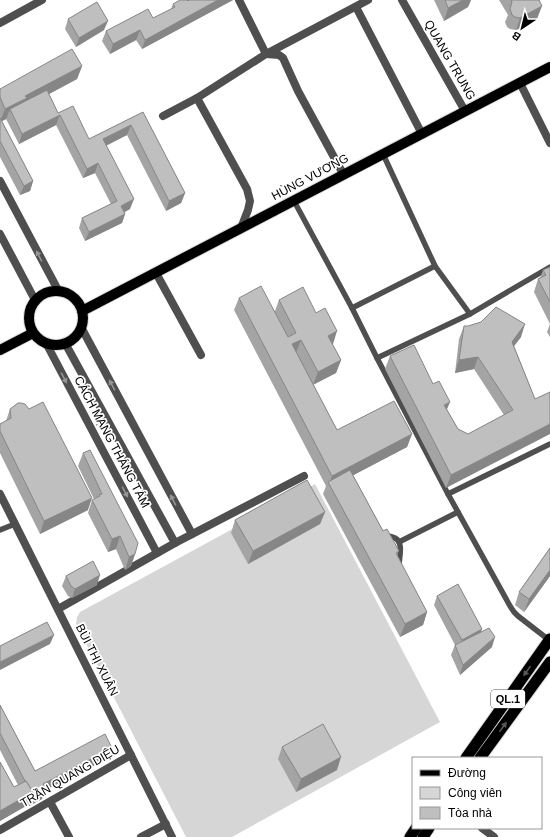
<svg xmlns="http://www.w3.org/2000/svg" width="550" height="837" font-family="Arial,sans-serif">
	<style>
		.green { fill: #d6d6d6 }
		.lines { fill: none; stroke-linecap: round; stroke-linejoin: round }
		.primary-casing { stroke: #dbdbdb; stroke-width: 12 }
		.trunk-casing { stroke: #dbdbdb; stroke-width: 13 }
		.service { stroke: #4f4f4f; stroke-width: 5.5 }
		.minor { stroke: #4f4f4f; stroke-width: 8 }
		.tertiary { stroke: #4f4f4f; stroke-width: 8 }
		.primary { stroke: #000; stroke-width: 10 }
		.trunk { stroke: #000; stroke-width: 11 }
		.wall { fill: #a4a4a4 }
		.shaded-wall { fill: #868686 }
		.building { fill: #bfbfbf; stroke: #868686 }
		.oneway { fill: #959595 }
		.oneway2 { fill: #595959 }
		.labels { text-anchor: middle; stroke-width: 3.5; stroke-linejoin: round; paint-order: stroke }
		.shield { fill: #fff; stroke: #4c4c4c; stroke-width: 1 }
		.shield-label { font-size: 11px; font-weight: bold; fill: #000 }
		.street-label { font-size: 12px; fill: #000; stroke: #fff }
	</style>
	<rect width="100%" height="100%" fill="#fff"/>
	<polygon class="green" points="315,484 440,722 232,837 186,837 76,624 77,617 80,612"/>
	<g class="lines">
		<defs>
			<g id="primary">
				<circle cx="56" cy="318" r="27"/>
				<polyline points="82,311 550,67"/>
				<polyline points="0,350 33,333"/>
			</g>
			<g id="trunk">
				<polyline points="466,758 550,639"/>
				<polyline points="480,758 550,662"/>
				<polyline points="410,837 416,828"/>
				<polyline points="423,837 429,828"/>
			</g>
		</defs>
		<use href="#primary" class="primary-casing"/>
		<use href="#trunk" class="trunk-casing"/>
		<g class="service">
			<polyline points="383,154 435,266 470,314"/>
			<polyline points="294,201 352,308 377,358 448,494 510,606 514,612 518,616 549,640"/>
			<polyline points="352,308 435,266"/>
			<polyline points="377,358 470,314 550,267"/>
			<polyline points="448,494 550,444"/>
			<polyline points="0,530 15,524"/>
			<path d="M386,536C389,536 393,537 395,538C404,543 399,557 399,566"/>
			<polyline points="399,542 458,512"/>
		</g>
		<g class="minor">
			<polyline points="239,0 266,54 279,55 283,58 298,91 341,170 342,175"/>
			<polyline points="356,7 422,134"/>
			<polyline points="520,83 550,143"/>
			<polyline points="197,98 247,189 250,201 248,210 241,228"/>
			<polyline points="163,116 197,98 266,54 368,0"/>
			<polyline points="156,273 201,355"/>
			<polyline points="81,327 192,534"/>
			<polyline points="46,343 157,553"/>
			<polyline points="65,343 175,543"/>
			<polyline points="58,609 175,543 304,476"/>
			<polyline points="50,802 69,837"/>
			<polyline points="482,828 494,837"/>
			<polyline points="141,837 166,824"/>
		</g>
		<g class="tertiary">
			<polyline points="402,0 465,111"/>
			<polyline points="0,23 42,0"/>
			<polyline points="0,181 58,290"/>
			<polyline points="0,234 35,300"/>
			<polyline points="0,494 172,837"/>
			<polyline points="0,830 131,755"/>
		</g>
		<use href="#primary" class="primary"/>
		<use href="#trunk" class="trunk"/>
	</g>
	<g class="wall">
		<polygon points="189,0 233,0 142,49 136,40 110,54 102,41 106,31 153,18 171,9 173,4 188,1"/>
		<polygon points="434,0 471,0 468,7 444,21"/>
		<polygon points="499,0 539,0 537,19 516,30 510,29 507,27 505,22 508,15"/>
		<polygon points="68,19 104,30 76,47 65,29"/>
		<polygon points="82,66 77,79 49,94 58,113 89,139 143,112 185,193 181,203 166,211 127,135 106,145 130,209 125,212 125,214 122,223 85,241 79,228 82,218 111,204 95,173 83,178 56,125 19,144 6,119 2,121 33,181 30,191 20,195 0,157 0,89"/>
		<polygon points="550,267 550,324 534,292 538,279 540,278 543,270"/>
		<polygon points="239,298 275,311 279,300 333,344 332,344 341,360 336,373 313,384 337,430 412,434 407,447 353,475 427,612 423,625 400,637 323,494 326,486 234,310"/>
		<polygon points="550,324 550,337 547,332"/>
		<polygon points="464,326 521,337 514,346 535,399 446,488 385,369 390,356 433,384 458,429 468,434 504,415 474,369 455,373 459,339"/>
		<polygon points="10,409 88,510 40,534 0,453 0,424 6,421"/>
		<polygon points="83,453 135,554 131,566 125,570 116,549 108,552 88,513 92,500 94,499 78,466"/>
		<polygon points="325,512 320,524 248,564 231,533 235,520"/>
		<polygon points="550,548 550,576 524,612 515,605 519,592"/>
		<polygon points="66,576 97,585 72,598 68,596 62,586"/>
		<polygon points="437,596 481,632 492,647 460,675 451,655 455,645 434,605"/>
		<polygon points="0,705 35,771 112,748 109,758 45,790 42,799 29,806 28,804 0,821 0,762 14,787 18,785 0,750"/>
		<polygon points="282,747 337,770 296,792 278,759"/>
	</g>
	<g class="shaded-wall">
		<polygon points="218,0 233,0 142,49 145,40"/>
		<polygon points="463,0 471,0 468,7 444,21 448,8"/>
		<polygon points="542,6 537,19 516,30 520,18"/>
		<polygon points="108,21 104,30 76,47 79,38"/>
		<polygon points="140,30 136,40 110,54 113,44"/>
		<polygon points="82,66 77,79 23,108 10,109 6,119 0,122 5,109 25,96"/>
		<polygon points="60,115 56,125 19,144 22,134"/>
		<polygon points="131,125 127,135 100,149 103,139"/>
		<polygon points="98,163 95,173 83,178 87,169"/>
		<polygon points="33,181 30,191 20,195 24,186"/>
		<polygon points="185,193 181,203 166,211 169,201"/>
		<polygon points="134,199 130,209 118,215 121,206"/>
		<polygon points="125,214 122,223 85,241 89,232"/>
		<polygon points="525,324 521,337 508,354 512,342"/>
		<polygon points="337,331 333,344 323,349 328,336"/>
		<polygon points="301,340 296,353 292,344"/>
		<polygon points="478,357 474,369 455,373 459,360"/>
		<polygon points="341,360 336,373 313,385 318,372"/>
		<polygon points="450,402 445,414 444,405"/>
		<polygon points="550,424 550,434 446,488 451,475"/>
		<polygon points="412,434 407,447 331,487 329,484 332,476"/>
		<polygon points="92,498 88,510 40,534 44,521"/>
		<polygon points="325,512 320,524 248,564 253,551"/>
		<polygon points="120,536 116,549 108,552 112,539"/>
		<polygon points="135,554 131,566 125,570 129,557"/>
		<polygon points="550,570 550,576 524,612 529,599"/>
		<polygon points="100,575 97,585 72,598 75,589"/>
		<polygon points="427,612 423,625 400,637 405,624"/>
		<polygon points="482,629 479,639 458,650 462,640"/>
		<polygon points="54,635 50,644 0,670 0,662"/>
		<polygon points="495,637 492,647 460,675 463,665"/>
		<polygon points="112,748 109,758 45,790 42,799 29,806 33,796 43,784"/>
		<polygon points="341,757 337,770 296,792 301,779"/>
		<polygon points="33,792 28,805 0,821 0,811"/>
	</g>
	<g class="building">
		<polygon points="180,0 187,0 188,1 189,0 218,0 145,40 140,30 113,44 106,31 148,9 153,18 175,7 173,4"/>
		<polygon points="445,0 463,0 448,8"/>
		<polygon points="511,0 539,0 542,6 520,18 515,17 512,15 510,9 512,2"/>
		<polygon points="97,2 108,21 79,38 68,19"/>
		<polygon points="72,49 82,66 25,96 27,98 5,109 0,97 0,89"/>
		<polygon points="47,90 58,113 73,106 89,139 143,112 185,193 169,201 131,125 103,139 134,199 121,206 125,214 89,232 82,218 117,201 98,163 87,169 60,115 22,134 10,109"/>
		<polygon points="0,118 33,181 24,186 0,141"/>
		<polygon points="550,267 550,302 538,279 546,275 543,270"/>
		<polygon points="261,286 288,337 296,333 279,300 303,287 316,313 325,308 337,331 328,336 341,360 318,372 301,340 292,344 337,430 394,401 412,434 332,476 239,298"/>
		<polygon points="496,307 525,324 512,342 535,399 550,392 550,424 451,475 390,356 414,345 433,384 439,381 450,402 444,405 458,429 468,434 513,410 478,357 459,360 464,326 468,326 481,322"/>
		<polygon points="43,402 92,498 44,521 0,431 0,424 11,418 10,409 18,403 21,403 25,404 29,409"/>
		<polygon points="90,450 138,543 135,554 129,557 120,536 112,539 92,500 100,496 99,495 102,494 83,453"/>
		<polygon points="350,470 383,531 387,529 399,551 396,553 427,612 405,624 328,482"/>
		<polygon points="307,480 325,512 253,551 235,520"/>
		<polygon points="550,548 550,570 529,599 519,592"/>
		<polygon points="93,561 100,575 75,589 71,586 66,576"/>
		<polygon points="458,584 482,629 462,640 437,596"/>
		<polygon points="47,622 54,635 0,662 0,646"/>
		<polygon points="489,628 495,637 463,665 455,645"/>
		<polygon points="0,705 35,771 105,734 112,748 43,784 46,789 33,796 32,795 33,792 26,781 25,781 0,733"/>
		<polygon points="323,724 341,757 301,779 282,747"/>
		<polygon points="0,762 14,787 26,781 33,792 0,811"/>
	</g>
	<defs><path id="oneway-solid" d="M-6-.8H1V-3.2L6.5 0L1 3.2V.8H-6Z"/></defs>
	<g class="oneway">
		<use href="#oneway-solid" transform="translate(39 256) rotate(-118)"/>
		<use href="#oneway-solid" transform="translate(64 378) rotate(62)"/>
		<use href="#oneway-solid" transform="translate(112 385) rotate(-118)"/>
		<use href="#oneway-solid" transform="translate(125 492) rotate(62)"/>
		<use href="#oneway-solid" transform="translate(173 500) rotate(-118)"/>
	</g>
	<g class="oneway2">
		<use href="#oneway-solid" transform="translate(527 671) rotate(125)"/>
		<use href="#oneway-solid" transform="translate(503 727) rotate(-54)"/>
	</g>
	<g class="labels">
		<rect class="shield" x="491" y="690" width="34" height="18" rx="3"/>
		<g class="shield-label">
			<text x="508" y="703">QL.1</text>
		</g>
		<g class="street-label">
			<text transform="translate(450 60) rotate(60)" y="4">QUANG TRUNG</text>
			<text transform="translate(310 177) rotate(-28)" y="4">HÙNG VƯƠNG</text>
			<text transform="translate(112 442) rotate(62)" y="4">CÁCH MẠNG THÁNG TÁM</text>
			<text transform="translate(97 660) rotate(63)" y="4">BÙI THỊ XUÂN</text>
			<text transform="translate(70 776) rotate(-30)" y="4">TRẦN QUANG DIỆU</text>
		</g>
	</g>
	<rect x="412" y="757" width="130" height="72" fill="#ffffff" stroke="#999999"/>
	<rect x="420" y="770" width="20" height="6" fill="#000000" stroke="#999999"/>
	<text x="448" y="777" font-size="12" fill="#000000">Đường</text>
	<rect x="420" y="787" width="20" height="12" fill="#d6d6d6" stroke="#999999"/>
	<text x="448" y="797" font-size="12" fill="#000000">Công viên</text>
	<rect x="420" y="807" width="20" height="12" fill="#bfbfbf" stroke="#999999"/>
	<text x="448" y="817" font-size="12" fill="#000000">Tòa nhà</text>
	<g transform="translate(522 28) rotate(215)" stroke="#ffffff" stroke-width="3" paint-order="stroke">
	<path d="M0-3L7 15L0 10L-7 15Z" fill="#000000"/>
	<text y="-6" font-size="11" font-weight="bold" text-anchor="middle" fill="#000000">B</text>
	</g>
</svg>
